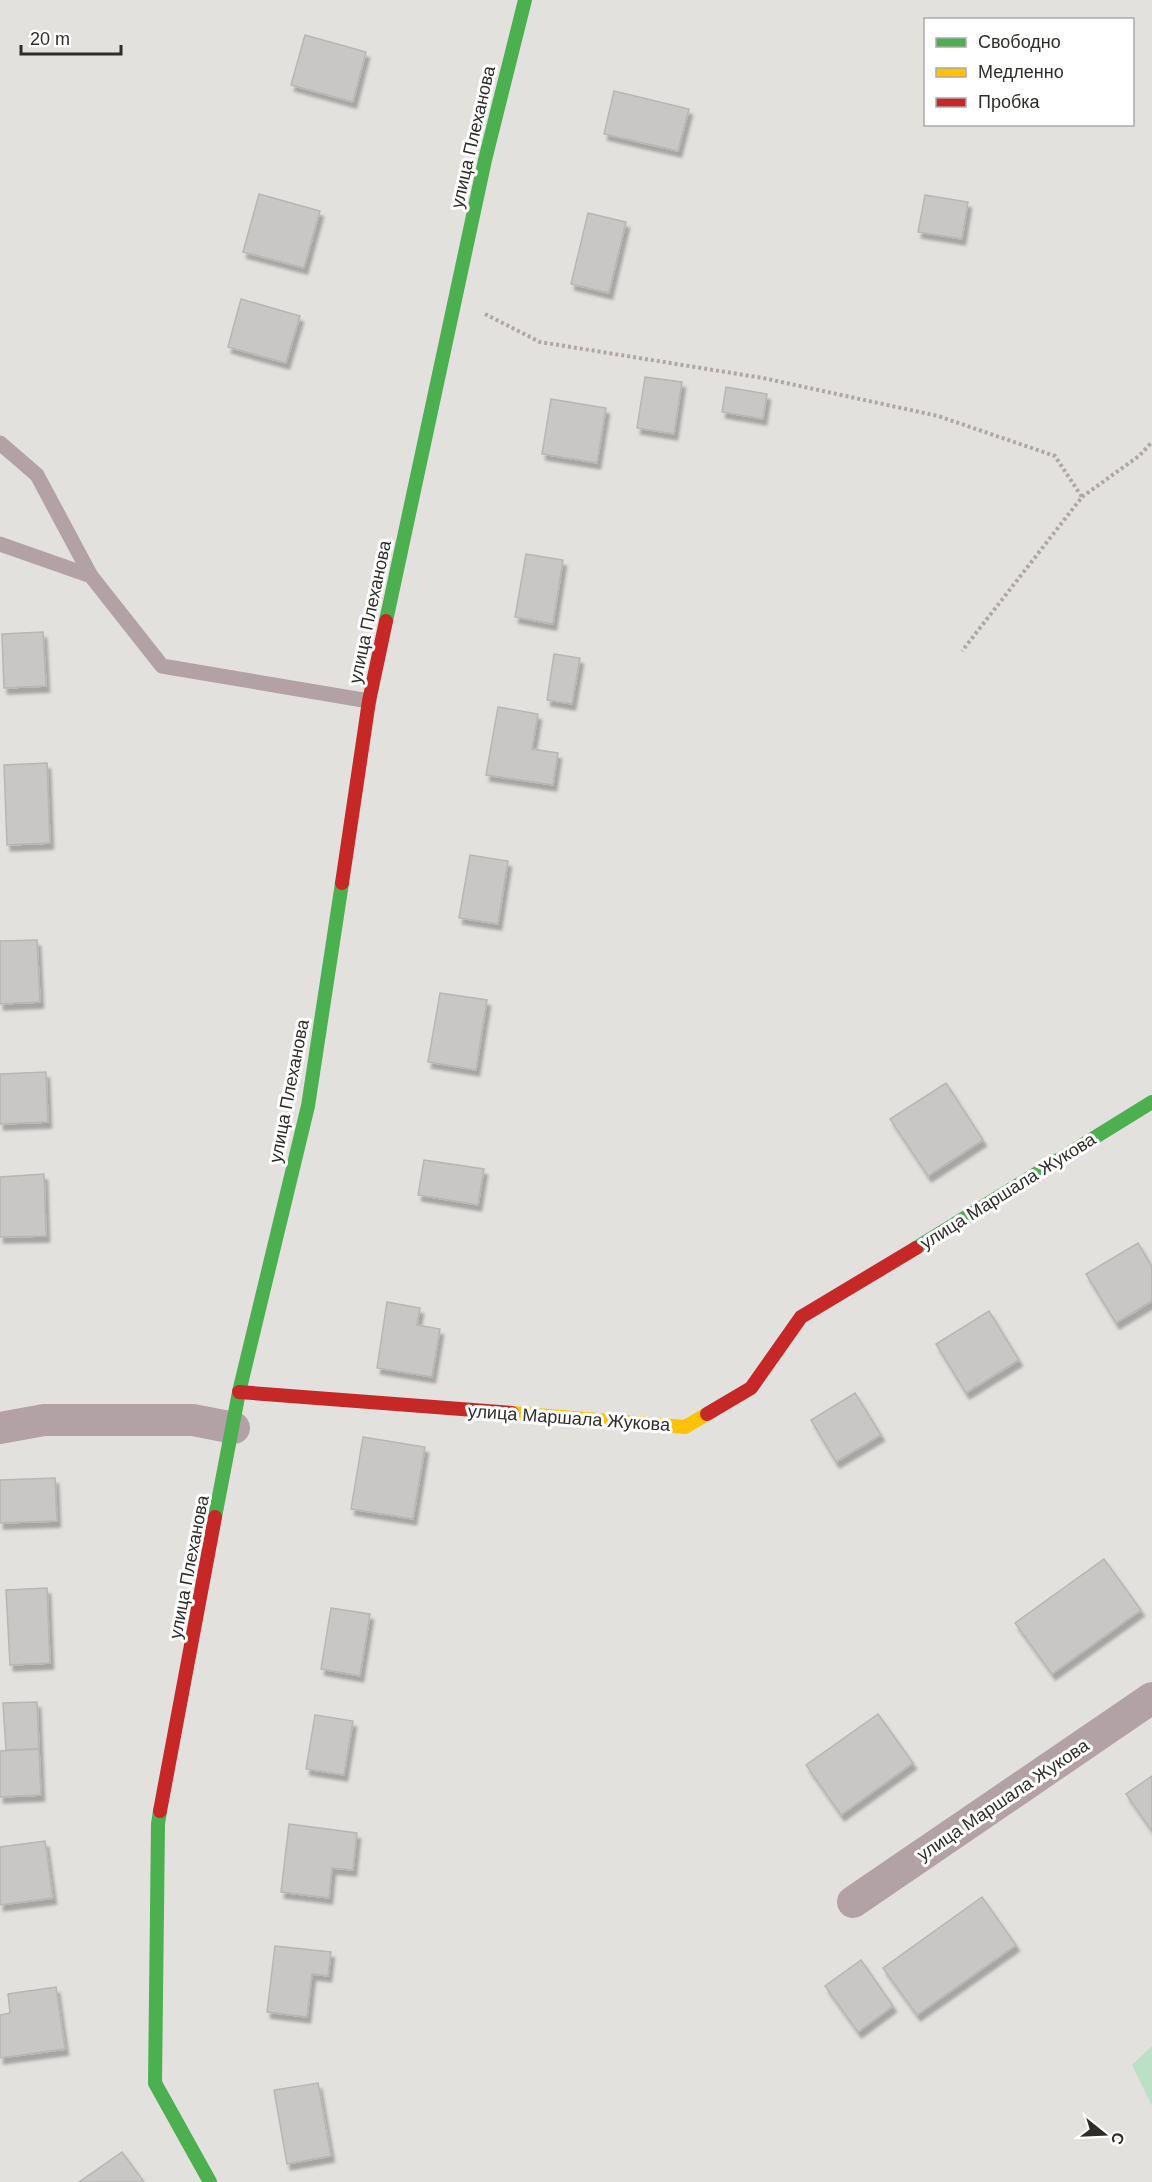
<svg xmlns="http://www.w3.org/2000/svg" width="1152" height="2182" font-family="Helvetica,sans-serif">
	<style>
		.green { fill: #bce0c6 }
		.building { fill: #c9c7c5; stroke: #b8b6b4; stroke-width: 1.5; filter: url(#shadow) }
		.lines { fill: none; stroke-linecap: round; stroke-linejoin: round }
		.path { stroke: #b0a6a7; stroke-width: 4; stroke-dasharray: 3 3; stroke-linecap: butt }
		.lane { stroke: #b3a2a5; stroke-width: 15 }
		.street { stroke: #b3a2a5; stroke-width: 32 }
		.fast { stroke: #4caf50; stroke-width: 14 }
		.slow { stroke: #ffc107; stroke-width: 14 }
		.jam { stroke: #c62828; stroke-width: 14 }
		.labels { text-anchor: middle; stroke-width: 6; stroke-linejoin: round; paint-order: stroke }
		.street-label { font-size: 18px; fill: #2f2d2a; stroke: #fff }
	</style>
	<defs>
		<filter id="shadow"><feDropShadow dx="3.5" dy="6" stdDeviation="1.5" flood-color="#0004"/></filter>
	</defs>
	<rect width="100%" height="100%" fill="#e3e1de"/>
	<polygon class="green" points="1152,2046 1152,2106 1132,2065"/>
	<g class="building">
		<polygon points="305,35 366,52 353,102 291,85"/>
		<polygon points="614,91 689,109 678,151 604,134"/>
		<polygon points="259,194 320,211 304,268 243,252"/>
		<polygon points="925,195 968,202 962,239 918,232"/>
		<polygon points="588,213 626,222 609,293 571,284"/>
		<polygon points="241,299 300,316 286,363 228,347"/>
		<polygon points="645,377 682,382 674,434 637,428"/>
		<polygon points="726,387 767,394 763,419 722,412"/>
		<polygon points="551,399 606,408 597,463 542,454"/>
		<polygon points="526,554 563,560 553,624 515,617"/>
		<polygon points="43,632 46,686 4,688 2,634"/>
		<polygon points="554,654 580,658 572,704 547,700"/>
		<polygon points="498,707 538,714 532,749 558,753 553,785 486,775"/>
		<polygon points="47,763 50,843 7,845 4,765"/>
		<polygon points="470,855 508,861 498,924 459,918"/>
		<polygon points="37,940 40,1002 0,1004 0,941"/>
		<polygon points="440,993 487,1000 476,1070 428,1062"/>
		<polygon points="46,1072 48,1122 0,1124 0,1074"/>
		<polygon points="946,1083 983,1140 928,1176 890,1119"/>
		<polygon points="424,1160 484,1169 478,1205 418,1195"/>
		<polygon points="44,1174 46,1236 0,1237 0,1177"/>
		<polygon points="1138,1243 1152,1267 1152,1301 1116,1323 1086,1274"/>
		<polygon points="387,1302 420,1308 417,1325 440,1329 432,1377 377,1368"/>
		<polygon points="989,1311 1019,1360 966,1393 936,1344"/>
		<polygon points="855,1393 881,1435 836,1462 811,1420"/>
		<polygon points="363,1437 425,1447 413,1519 351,1509"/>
		<polygon points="55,1478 57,1521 0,1523 0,1480"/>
		<polygon points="1104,1559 1141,1610 1052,1674 1015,1623"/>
		<polygon points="47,1588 50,1663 10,1665 6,1590"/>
		<polygon points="331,1608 370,1614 360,1676 321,1669"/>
		<polygon points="37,1702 39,1749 6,1750 3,1703"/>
		<polygon points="878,1714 913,1763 841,1815 806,1765"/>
		<polygon points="315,1715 353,1721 344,1775 306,1769"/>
		<polygon points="39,1749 41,1795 0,1797 0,1751"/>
		<polygon points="1152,1776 1152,1831 1126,1794"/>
		<polygon points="289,1824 357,1833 353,1870 332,1868 329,1898 281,1892"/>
		<polygon points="45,1841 53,1898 0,1905 0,1847"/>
		<polygon points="982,1897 1016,1945 917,2015 883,1968"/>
		<polygon points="275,1946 331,1952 328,1976 312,1974 307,2017 267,2012"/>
		<polygon points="861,1960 893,2006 858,2032 825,1986"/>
		<polygon points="56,1987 65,2049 0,2058 0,2015 10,2013 8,1994"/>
		<polygon points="318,2083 331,2156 287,2164 274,2090"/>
		<polygon points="122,2152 144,2182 79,2182"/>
	</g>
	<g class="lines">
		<g class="path">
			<polyline points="485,314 540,342 763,378 938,416 1055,456 1082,497 962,651"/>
			<polyline points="1082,497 1139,456 1152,442"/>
		</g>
		<g class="lane">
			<polyline points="0,443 37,475 91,576"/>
			<polyline points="0,544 91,576 162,666 369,701"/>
		</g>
		<g class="street">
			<polyline points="0,1428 44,1420 193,1420 234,1428"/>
			<polyline points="853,1902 1152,1698"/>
		</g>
		<g class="fast">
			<polyline points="386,621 485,160 525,0"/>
			<polyline points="916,1248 1152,1102"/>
			<polyline points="215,1517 239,1392 308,1106 342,883"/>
			<polyline points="160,1811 158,1824 155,2083 210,2182"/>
		</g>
		<polyline class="slow" points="512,1413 685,1427 707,1414"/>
		<g class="jam">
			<polyline points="342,883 369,701 386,621"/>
			<polyline points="239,1392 512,1413"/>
			<polyline points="707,1414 751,1388 801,1317 916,1248"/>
			<polyline points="160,1811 215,1517"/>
		</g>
	</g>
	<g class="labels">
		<g class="street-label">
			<text transform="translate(473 137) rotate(-77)" y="6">улица Плеханова</text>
			<text transform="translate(370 612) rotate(-78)" y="6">улица Плеханова</text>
			<text transform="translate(289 1091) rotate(-79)" y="6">улица Плеханова</text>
			<text transform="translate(1008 1191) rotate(-32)" y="6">улица Маршала Жукова</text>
			<text transform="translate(569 1418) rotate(4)" y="6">улица Маршала Жукова</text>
			<text transform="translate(189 1567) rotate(-79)" y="6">улица Плеханова</text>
			<text transform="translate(1003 1800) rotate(-34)" y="6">улица Маршала Жукова</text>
		</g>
	</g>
	<rect x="924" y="18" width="210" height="108" fill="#ffffff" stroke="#acabaa" stroke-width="1.5"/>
	<rect x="936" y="38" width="30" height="9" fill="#4caf50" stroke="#acabaa" stroke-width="1.5"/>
	<text x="978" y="48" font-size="18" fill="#2f2d2a">Свободно</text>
	<rect x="936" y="68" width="30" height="9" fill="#ffc107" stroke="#acabaa" stroke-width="1.5"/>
	<text x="978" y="78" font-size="18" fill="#2f2d2a">Медленно</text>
	<rect x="936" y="98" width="30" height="9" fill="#c62828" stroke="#acabaa" stroke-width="1.5"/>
	<text x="978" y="108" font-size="18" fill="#2f2d2a">Пробка</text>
	<g transform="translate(1104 2134) rotate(108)" stroke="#ffffff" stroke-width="4.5" paint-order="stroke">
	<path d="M0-4.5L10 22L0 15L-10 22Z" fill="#2f2d2a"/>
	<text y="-9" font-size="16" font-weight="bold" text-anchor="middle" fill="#2f2d2a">С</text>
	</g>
	<path d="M21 45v9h100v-9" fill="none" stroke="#2f2d2a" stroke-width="3"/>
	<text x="30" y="45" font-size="18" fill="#2f2d2a" stroke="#ffffff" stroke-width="4.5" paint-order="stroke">20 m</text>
</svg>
